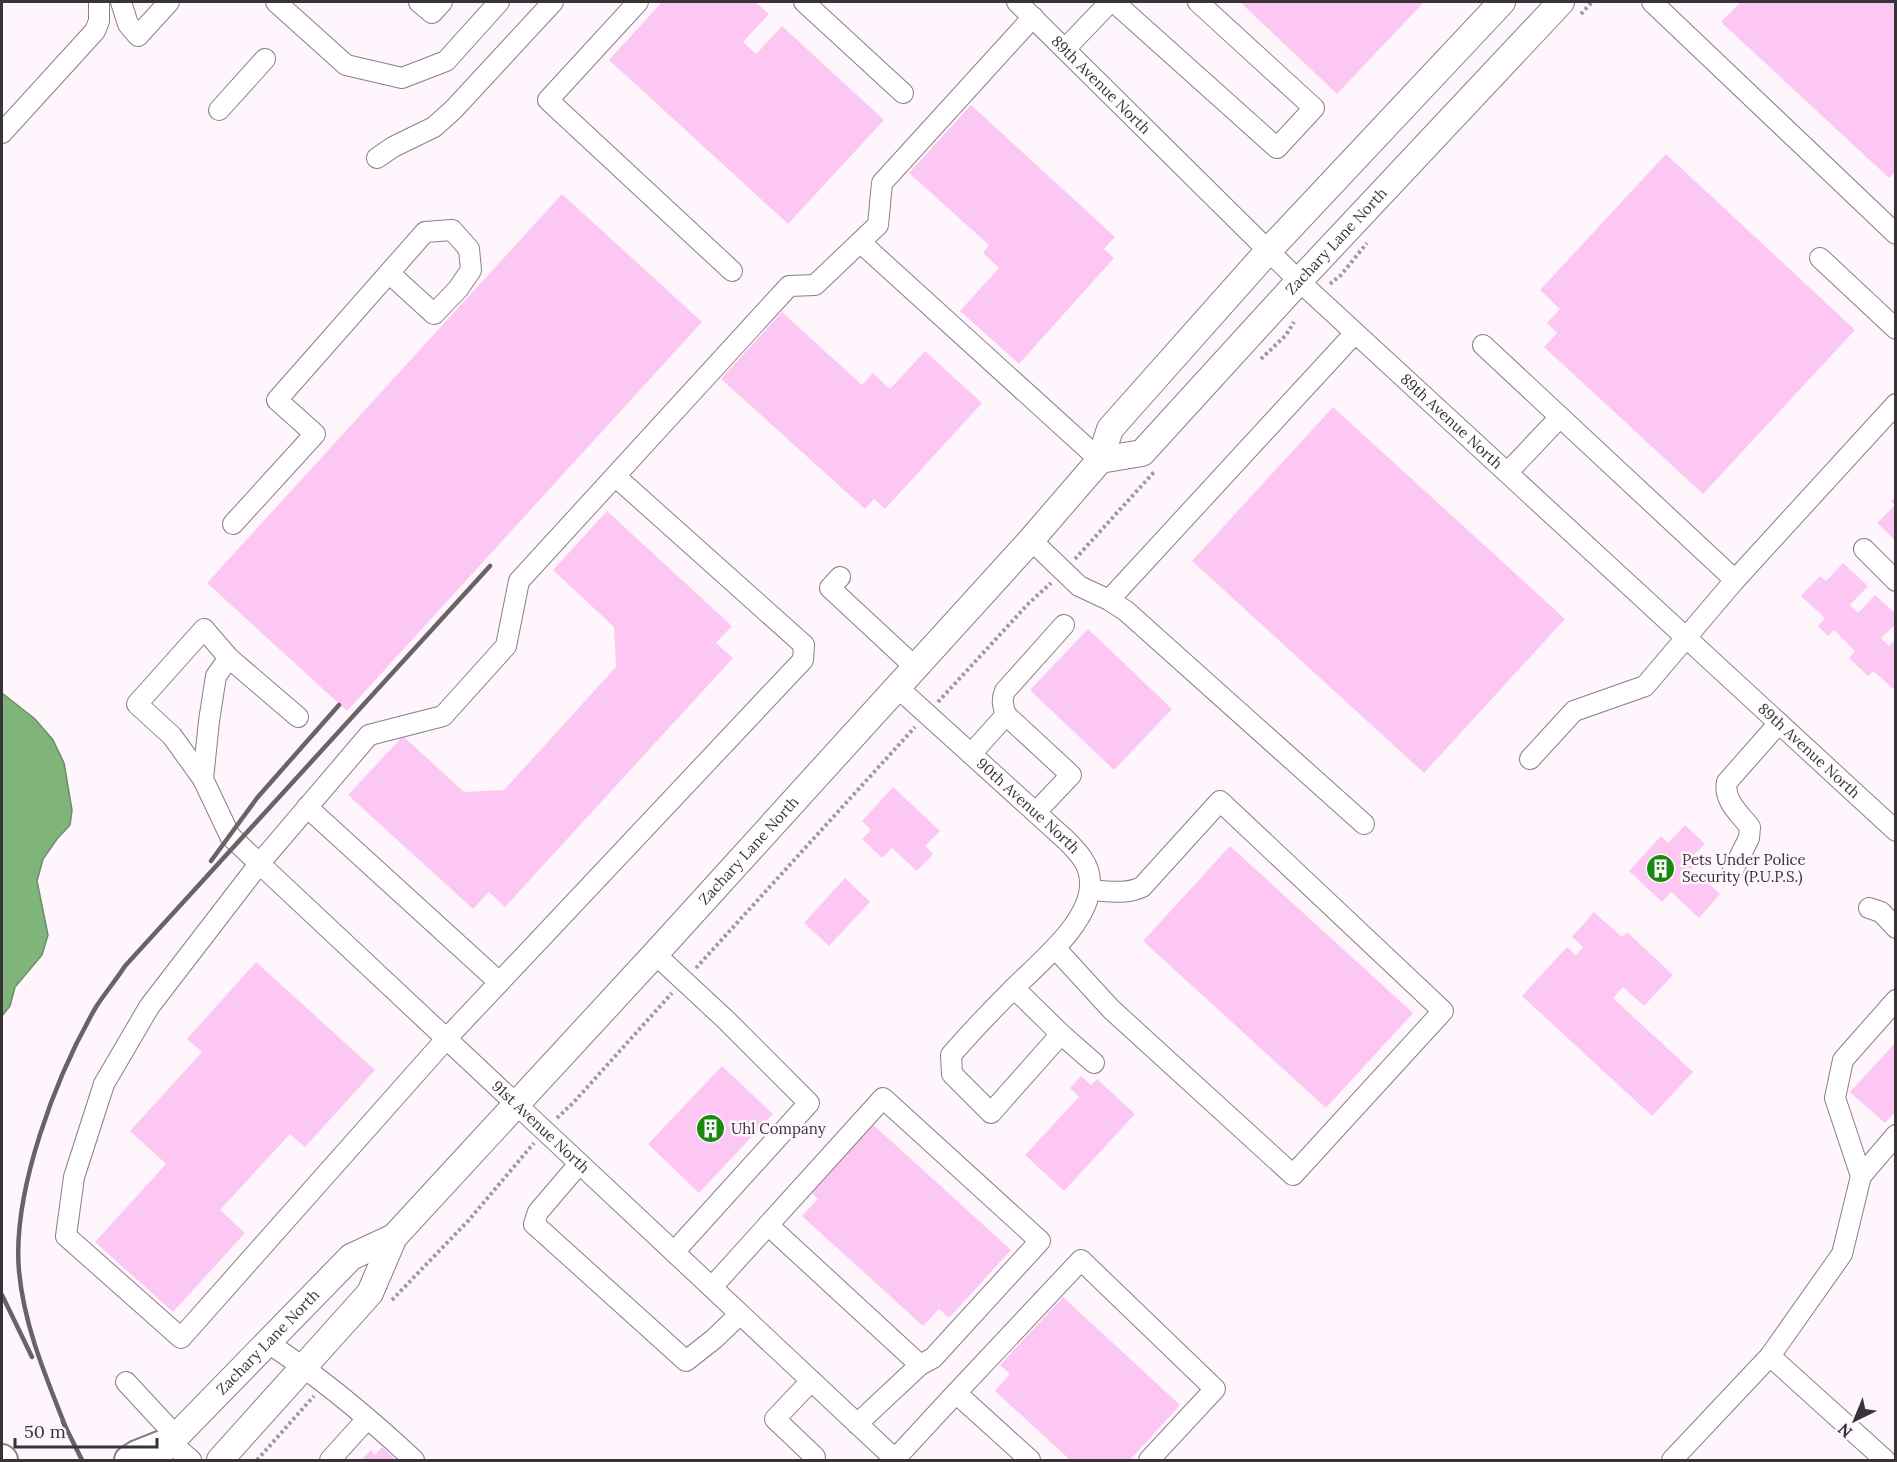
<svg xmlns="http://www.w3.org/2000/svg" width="1897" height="1462" font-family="Lora,serif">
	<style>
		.water { fill: #7fb57a; stroke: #6a8e66; stroke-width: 1.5 }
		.building { fill: #fcc8f3 }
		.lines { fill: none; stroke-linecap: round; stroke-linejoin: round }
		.minor-casing { stroke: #8a7f88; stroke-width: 22 }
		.major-casing { stroke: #8a7f88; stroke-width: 28 }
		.highway-casing { stroke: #8a7f88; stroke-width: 32 }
		.path { stroke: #a199a0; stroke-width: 4; stroke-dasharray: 3 3; stroke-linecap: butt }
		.minor { stroke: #fff; stroke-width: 20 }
		.major { stroke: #fff; stroke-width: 26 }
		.highway { stroke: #fff; stroke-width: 28 }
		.rail { stroke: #696368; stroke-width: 4.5 }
		.labels { text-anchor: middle; stroke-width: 5; stroke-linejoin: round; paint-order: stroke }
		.street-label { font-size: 15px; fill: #383337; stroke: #fff5fd }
		.poi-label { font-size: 15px; fill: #383337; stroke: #fff5fd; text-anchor: start }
	</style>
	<rect width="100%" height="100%" fill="#fff5fd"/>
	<polygon class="water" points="2,693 35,719 53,740 64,763 72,810 70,825 57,839 43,859 37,881 48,935 42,955 15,987 10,1006 2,1016"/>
	<g class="building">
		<polygon points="662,2 755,2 769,14 743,42 756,54 782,26 884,120 788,224 609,60"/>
		<polygon points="1240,2 1424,2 1337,94"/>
		<polygon points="1741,2 1896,2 1896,171 1889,178 1721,22"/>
		<polygon points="971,105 1115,237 1104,249 1114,258 1019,364 960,311 999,268 983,253 989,245 909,173"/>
		<polygon points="1666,154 1855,330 1703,494 1544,347 1557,333 1547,323 1560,309 1540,290"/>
		<polygon points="562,194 702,322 347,711 207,583"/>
		<polygon points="782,312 862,385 873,373 890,389 925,351 982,403 885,509 874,499 865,509 721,379"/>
		<polygon points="1333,407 1565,619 1424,773 1192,561"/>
		<polygon points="1896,496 1896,541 1877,523 1895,505 1891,501"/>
		<polygon points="607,511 732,626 716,643 733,658 505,907 489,892 473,909 348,795 403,736 464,792 504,790 616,667 614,627 553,570"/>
		<polygon points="1843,563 1868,586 1850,605 1858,613 1875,595 1896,614 1896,624 1881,638 1889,646 1896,639 1896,691 1873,671 1868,676 1849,658 1855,651 1834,630 1828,636 1818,626 1825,618 1801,596 1820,576 1826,581"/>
		<polygon points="1088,629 1172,709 1114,770 1030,690"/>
		<polygon points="893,787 940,831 925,846 933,854 917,871 892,848 882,858 862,839 871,830 862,821"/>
		<polygon points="1685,825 1705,844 1687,862 1693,867 1686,875 1691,880 1697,873 1720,894 1699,918 1671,892 1662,902 1629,871 1661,836 1668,843"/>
		<polygon points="1230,846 1413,1013 1326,1108 1143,941"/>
		<polygon points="845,878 870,902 829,946 804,923"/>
		<polygon points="1594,912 1622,937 1627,932 1673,975 1644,1006 1623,987 1613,998 1693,1072 1652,1116 1522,996 1567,947 1576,955 1583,947 1572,937"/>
		<polygon points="256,962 375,1070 305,1147 290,1134 220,1210 245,1233 173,1312 95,1242 166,1164 130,1131 202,1052 187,1039"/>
		<polygon points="1896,1042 1896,1111 1885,1123 1850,1092"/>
		<polygon points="722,1066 773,1114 699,1193 648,1144"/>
		<polygon points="1081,1076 1091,1085 1097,1079 1135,1114 1064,1191 1025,1155 1079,1097 1070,1088"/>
		<polygon points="868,1120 1011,1250 949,1318 939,1309 923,1326 802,1216 818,1199 806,1188"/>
		<polygon points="1063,1297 1180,1405 1130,1460 1070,1460 995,1391 1010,1374 1000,1365"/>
		<polygon points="382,1447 396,1460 361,1460 371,1450 375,1455"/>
	</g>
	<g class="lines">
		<defs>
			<g id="minor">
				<polyline points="121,2 128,24 138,36 169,2"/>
				<polyline points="276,2 346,65 402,78 446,61 499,2"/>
				<polyline points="419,2 432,13 442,2"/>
				<polyline points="638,2 548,100 732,271"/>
				<polyline points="804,2 903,93"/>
				<path id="s1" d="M1017,2L1299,281L1896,831"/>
				<polyline points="1114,2 1277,148 1314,108 1198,2"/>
				<polyline points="1652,2 1896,234"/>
				<polyline points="1065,49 1110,2"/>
				<polyline points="219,110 265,59"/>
				<polyline points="2,133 95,31 99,21 99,2"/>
				<polyline points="377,158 393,147 434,127 453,110 553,2"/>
				<polyline points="860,242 1100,460"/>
				<polyline points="1820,258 1896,329"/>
				<polyline points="1483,345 1735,580 1645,686 1574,711 1530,759"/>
				<polyline points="1508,472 1560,417"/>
				<polyline points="615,476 804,645 803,660 447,1038 181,1338 66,1236 74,1177 104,1084 149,1007 259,864 369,735 443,716 506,646 519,581 789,286 815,285 878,225 882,183 1033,17"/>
				<polyline points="233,524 315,434 277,400 425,232 452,230 469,249 471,270 458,289 434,314 389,273"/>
				<polyline points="1031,540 1079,586 1109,600 1126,611 1364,824"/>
				<polyline points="1864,549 1896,581"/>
				<polyline points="840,577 830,588 915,667"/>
				<polyline points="1735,580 1896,404"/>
				<polyline points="1109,600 1355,333"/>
				<path id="s2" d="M229,658L204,629L137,704L172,736L203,779L230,836L896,1460"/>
				<path id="s3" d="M897,687L1066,840C1078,852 1090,864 1090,882C1092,921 1039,963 1014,988C992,1010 971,1032 951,1055L952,1074L991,1113L1061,1034L1094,1063"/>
				<path d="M1006,715C1003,706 1001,700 1005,691L1064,625"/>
				<polyline points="971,754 1006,715 1071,775 1036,812"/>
				<polyline points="203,779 209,721 216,676 229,658 298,717"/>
				<polyline points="307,807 499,982"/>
				<path d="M1733,870L1749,838L1750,827C1739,813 1723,800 1727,782L1779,723"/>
				<polyline points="1869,908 1881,912 1896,928"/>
				<path d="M1055,948L1111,1009L1293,1175L1443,1011L1220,801L1142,887C1125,895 1108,891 1090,890"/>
				<polyline points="655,954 725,1019 809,1103 674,1252"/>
				<polyline points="1014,988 1061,1034"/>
				<polyline points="579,1164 538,1212 534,1224 686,1361 714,1339 740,1314"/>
				<polyline points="1861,1176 1835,1098 1843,1060 1896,1000"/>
				<polyline points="768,1225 920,1365"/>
				<polyline points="712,1287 883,1098 1040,1241 933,1358 920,1365 857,1424"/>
				<path d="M268,1343C320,1377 369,1418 414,1460"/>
				<polyline points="1770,1356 1842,1254 1861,1176 1896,1135"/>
				<polyline points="811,1381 775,1419 815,1457"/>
				<polyline points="126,1382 176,1436"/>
				<polyline points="956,1393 1081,1260 1215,1389 1149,1460"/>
				<polyline points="170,1442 191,1460"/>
				<polyline points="895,1459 956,1393 1030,1460"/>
				<polyline points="330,1460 367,1419"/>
				<polyline points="1672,1460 1770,1356 1885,1460"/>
			</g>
			<g id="major">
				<path id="s4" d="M1100,460L1142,453L1299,281L1561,2"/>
				<path id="s5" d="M157,1456L351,1257L394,1237"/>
				<path id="s6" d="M220,1460L370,1293L394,1237L655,954L1031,540L1100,460L1110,429L1269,250L1502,2"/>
			</g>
			<g id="highway">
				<polyline points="2,1459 3,1460"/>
				<polyline points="129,1460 137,1455 170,1442"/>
			</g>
		</defs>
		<use href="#minor" class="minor-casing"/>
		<use href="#major" class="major-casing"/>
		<use href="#highway" class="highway-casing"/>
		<g class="path">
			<polyline points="1581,14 1592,2"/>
			<polyline points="1330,284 1341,275 1367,243"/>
			<polyline points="1261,359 1286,335 1294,322"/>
			<polyline points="1075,559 1155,471"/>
			<polyline points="938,702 1029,603 1051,583"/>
			<polyline points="696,968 915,727"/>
			<polyline points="557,1118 573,1103 672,993"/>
			<polyline points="392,1300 468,1221 534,1143"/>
			<polyline points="257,1460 314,1396"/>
		</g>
		<use href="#minor" class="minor"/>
		<use href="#major" class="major"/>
		<use href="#highway" class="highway"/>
		<g class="rail">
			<polyline points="211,861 257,798 339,705"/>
			<polyline points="2,1295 32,1357"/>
			<polyline points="63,1422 82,1460"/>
			<path d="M66,1428C46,1377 24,1326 19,1271C12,1191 56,1076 96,1007C105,993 116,980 125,966L490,566"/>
		</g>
	</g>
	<defs>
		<symbol id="building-disc" viewBox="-11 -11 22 22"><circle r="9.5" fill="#188b0f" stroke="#fff5fd"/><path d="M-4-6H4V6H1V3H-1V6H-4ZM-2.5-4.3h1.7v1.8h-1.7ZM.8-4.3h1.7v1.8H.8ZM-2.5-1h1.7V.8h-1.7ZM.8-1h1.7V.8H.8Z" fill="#fff"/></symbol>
	</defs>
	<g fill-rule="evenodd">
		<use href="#building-disc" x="1644" y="852" width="33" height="33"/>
		<use href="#building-disc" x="694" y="1112" width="33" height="33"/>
	</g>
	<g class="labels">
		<g class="street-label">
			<text dy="5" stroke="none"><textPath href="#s1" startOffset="118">89th Avenue North</textPath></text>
			<text dy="5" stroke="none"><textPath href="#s4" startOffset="330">Zachary Lane North</textPath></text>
			<text dy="5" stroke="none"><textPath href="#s1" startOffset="604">89th Avenue North</textPath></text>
			<text dy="5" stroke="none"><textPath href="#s1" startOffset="1090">89th Avenue North</textPath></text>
			<text dy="5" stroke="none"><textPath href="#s3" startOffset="177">90th Avenue North</textPath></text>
			<text dy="5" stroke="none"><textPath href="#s6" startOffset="810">Zachary Lane North</textPath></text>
			<text dy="5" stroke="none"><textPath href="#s2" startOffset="728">91st Avenue North</textPath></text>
			<text dy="5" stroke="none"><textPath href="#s5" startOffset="159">Zachary Lane North</textPath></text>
		</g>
		<g class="poi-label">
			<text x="1682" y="865">Pets Under Police<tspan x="1682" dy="17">Security (P.U.P.S.)</tspan></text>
			<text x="731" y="1134">Uhl Company</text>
		</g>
	</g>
	<rect width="1897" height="1462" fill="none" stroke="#383337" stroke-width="6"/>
	<g transform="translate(1855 1420) rotate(223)" stroke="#fff5fd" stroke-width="4.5" paint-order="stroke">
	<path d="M0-4.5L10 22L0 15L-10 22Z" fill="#383337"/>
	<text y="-9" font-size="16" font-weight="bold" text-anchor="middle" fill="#383337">N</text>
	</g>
	<path d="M15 1438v9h142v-9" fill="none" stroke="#383337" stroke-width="3"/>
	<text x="24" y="1438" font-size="18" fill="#383337" stroke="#fff5fd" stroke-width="4.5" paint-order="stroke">50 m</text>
</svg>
